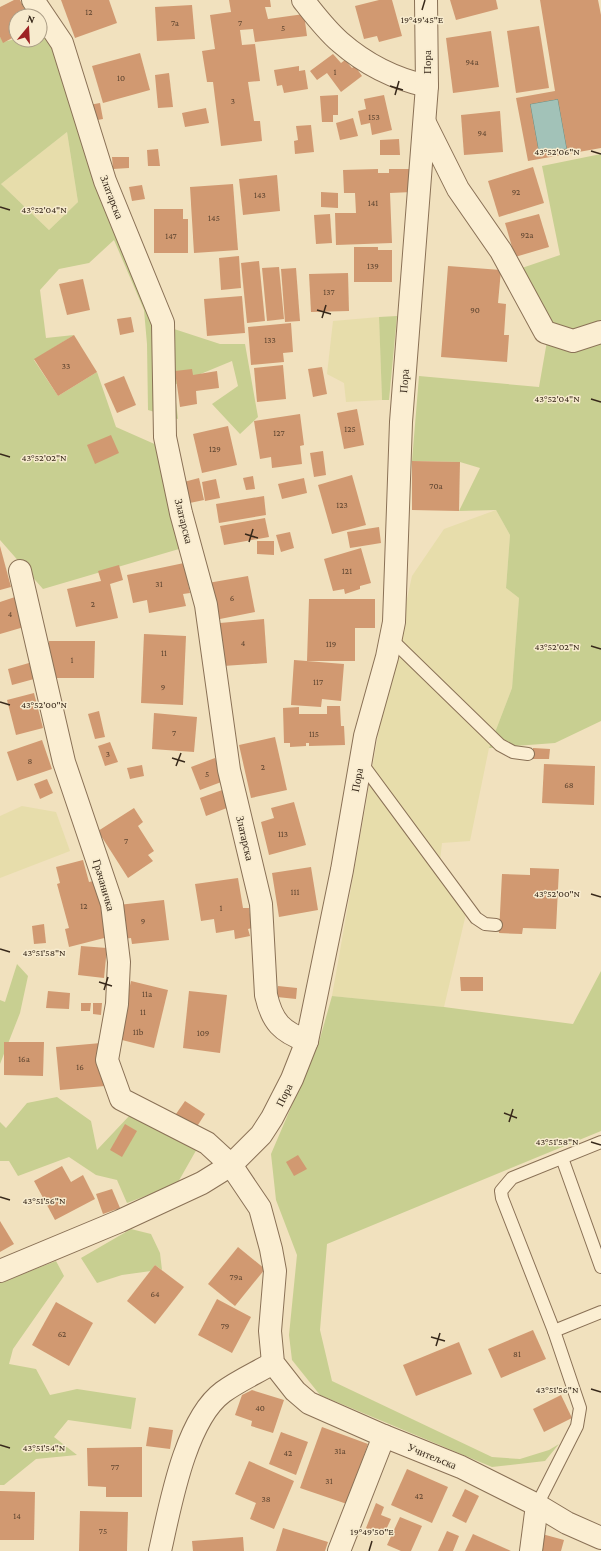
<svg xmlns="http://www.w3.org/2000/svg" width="601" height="1551" font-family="'Crimson Pro',serif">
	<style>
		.farmland { fill: #e7ddab }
		.green { fill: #c8cf91; fill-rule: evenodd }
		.water { fill: #a2c2b8; stroke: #699086 }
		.building { fill: #d19971; fill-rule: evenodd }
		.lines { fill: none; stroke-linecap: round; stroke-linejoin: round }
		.service-casing { stroke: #8a7156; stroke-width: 14 }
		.minor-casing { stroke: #8a7156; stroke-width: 24 }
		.tertiary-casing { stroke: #8a7156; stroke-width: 24 }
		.service { stroke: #fbeed2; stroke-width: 12 }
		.minor { stroke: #fbeed2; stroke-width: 22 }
		.tertiary { stroke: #fbeed2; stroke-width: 22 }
		.ticks { fill: none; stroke: #38291b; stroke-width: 1.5 }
		.labels { text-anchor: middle; stroke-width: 3; stroke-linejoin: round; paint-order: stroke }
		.number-label { font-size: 9px; fill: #5e4530 }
		.street-label { font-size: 11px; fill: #38291b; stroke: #f7ebce }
		.ticks-label { font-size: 10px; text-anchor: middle; fill: #38291b; stroke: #f7ebce; stroke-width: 3; stroke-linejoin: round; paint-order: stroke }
	</style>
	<rect width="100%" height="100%" fill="#f1e1be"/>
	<g class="farmland">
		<polygon points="67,132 78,202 49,230 1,184"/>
		<polygon points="379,317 382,400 346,402 344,383 327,374 333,321"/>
		<polygon points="496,510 510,535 506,588 519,598 512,688 489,748 470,841 442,843 438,879 470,897 444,1007 332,996 381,718 412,576 444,529"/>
		<polygon points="22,806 56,812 70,851 0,878 0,816"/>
	</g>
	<g class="green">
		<path d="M45,31L171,328L220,344H245L258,417L240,434L212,404L238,386L232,361L174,385L178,419L148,410L147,344L144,310L114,240L89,263L59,269L40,290L46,338L74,335L34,360L58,396L97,372L116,427L159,446L179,549L43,589L0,540V37L3,42L16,39L40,40V33ZM67,132L78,202L49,230L1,184Z"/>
		<polygon points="601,154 601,721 555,743 489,748 512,688 519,598 506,588 510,535 496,510 459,511 480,468 460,462 412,461 419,376 539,387 550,324 519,269 560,255 542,166"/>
		<polygon points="397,316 389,400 382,400 379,317"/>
		<polygon points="17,964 28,976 20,1013 0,1064 0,1000 5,1002"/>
		<polygon points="601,971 601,1131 327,1244 320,1330 332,1381 492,1457 520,1459 549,1450 559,1444 545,1461 492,1467 320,1395 292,1360 289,1335 297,1255 276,1200 271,1154 319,1042 332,996 444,1007 573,1024"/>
		<polygon points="57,1097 91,1121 97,1150 131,1114 198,1147 177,1184 127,1203 117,1180 96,1175 69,1157 18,1176 9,1161 0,1161 0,1122 6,1128 27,1103"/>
		<polygon points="131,1229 151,1234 160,1253 162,1270 155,1265 151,1271 122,1275 97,1283 81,1258"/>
		<polygon points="56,1261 64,1276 13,1349 9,1364 36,1369 50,1395 77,1389 136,1398 131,1429 68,1420 54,1437 77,1455 36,1459 4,1485 0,1485 0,1283"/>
	</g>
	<polygon class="water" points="558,99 567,149 539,154 530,104"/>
	<g class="building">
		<polygon points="14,0 20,0 28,16 16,16 16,36 3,43 0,37 0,7"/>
		<polygon points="61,0 109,0 117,23 75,38"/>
		<polygon points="229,0 270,0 271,7 265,7 268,19 304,14 307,36 255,42 253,29 240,30 242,45 255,44 260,81 248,82 254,121 260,121 262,141 221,146 213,82 207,82 202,51 215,49 210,15 231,12"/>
		<polygon points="379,0 392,0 402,36 379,42 377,36 364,39 355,6"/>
		<polygon points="450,0 496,0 498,9 456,20"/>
		<path d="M540,0H598L601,15V148L528,161L516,98L555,91ZM558,99L567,149L539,154L530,104Z"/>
		<polygon points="192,5 195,39 157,41 155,7"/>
		<polygon points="539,26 549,88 516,93 507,31"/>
		<polygon points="491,31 499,87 453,93 446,38"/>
		<polygon points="140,53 150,90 103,103 92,66"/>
		<polygon points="333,54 341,63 345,60 352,68 355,66 362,76 341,92 327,73 317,80 310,71"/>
		<polygon points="299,66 299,71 305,70 308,89 284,93 282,85 277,86 274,70"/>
		<polygon points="169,73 173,107 158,108 155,75"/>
		<polygon points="338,95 338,115 333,115 333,122 322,122 320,96"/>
		<polygon points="384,95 392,130 372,135 370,123 361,125 358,111 366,109 364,99"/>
		<polygon points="100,103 103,119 92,121 89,105"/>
		<polygon points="206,108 209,123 185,127 182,113"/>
		<polygon points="500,111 503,152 464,155 461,115"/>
		<polygon points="353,118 358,136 340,140 336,123"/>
		<polygon points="311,125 314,152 295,154 294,141 298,140 296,126"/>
		<polygon points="399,139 400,155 380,155 380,140"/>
		<polygon points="158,149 160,166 148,166 147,150"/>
		<polygon points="112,157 129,157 129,168 113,169"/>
		<polygon points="533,167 544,203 499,217 488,181"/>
		<polygon points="378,169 378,173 389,173 389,169 411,169 412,192 390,193 392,243 336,245 335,213 356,213 355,193 344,193 343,170"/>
		<polygon points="277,175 280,211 243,215 239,179"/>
		<polygon points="233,184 238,250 194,253 190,187"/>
		<polygon points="142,185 145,199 132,201 129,187"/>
		<polygon points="321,192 338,193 338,208 321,207"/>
		<polygon points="154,209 183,209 183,219 188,219 188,253 154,253"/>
		<polygon points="330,214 332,243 316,244 314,215"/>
		<polygon points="539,214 549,247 515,257 505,223"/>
		<polygon points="354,247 378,247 378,250 392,250 392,282 354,282"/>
		<polygon points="239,256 241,288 221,290 219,258"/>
		<polygon points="259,261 265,321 247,323 241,263"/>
		<polygon points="448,266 501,270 498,303 506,304 504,335 509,335 507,362 441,357"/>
		<polygon points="279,267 284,319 267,321 262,268"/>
		<polygon points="296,268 300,321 285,322 281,269"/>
		<polygon points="348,273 349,311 311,312 309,274"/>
		<polygon points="83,279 90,310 67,315 59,284"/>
		<polygon points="242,296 245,333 207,336 204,299"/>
		<polygon points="131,317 134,332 120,335 117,319"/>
		<polygon points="291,323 293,352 283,353 284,362 251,365 248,327"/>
		<polygon points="74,335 97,372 58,396 34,359"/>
		<polygon points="283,365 286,399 257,402 254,368"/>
		<polygon points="322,367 327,394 313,397 308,369"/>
		<polygon points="192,369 193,375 217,371 219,388 196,391 197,404 180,407 175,371"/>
		<polygon points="124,376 136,405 117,413 104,384"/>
		<polygon points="357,409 364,445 344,449 337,413"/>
		<polygon points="300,414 304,445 300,446 302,464 272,468 271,457 260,459 254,421"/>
		<polygon points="228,426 237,465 202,473 193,434"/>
		<polygon points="111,435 119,453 95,464 87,445"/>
		<polygon points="323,451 326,475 314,477 310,453"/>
		<polygon points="412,461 460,462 459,511 412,510"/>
		<polygon points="352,475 366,525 332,534 318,485"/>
		<polygon points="253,476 255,489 246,490 243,478"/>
		<polygon points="199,478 204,500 185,504 180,483"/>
		<polygon points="304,478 307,493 282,499 278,484"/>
		<polygon points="216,479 220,498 205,501 202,482"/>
		<polygon points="264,496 266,515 219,523 216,504"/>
		<polygon points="265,518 269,537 224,545 220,526"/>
		<polygon points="379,527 381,543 350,548 347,532"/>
		<polygon points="290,532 294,548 281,552 276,535"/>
		<polygon points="257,541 274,541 274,555 257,554"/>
		<polygon points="0,546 11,587 0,590"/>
		<polygon points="361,548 371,583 360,586 360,589 345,594 344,589 333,591 324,559"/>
		<polygon points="184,563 190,593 183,594 186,606 149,613 147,600 133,603 127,575"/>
		<polygon points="119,565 123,580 110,584 118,618 76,627 67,589 101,581 98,571"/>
		<polygon points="248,576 255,612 215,620 208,583"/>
		<polygon points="15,597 24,627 0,634 0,602"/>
		<polygon points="309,599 375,599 375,628 355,628 355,661 307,661"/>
		<polygon points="264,619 267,663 223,666 220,623"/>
		<polygon points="144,634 186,636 183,705 141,703"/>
		<polygon points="49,641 95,641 94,678 49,678"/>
		<polygon points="294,660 344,664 341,701 322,699 321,707 291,705"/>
		<polygon points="29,663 34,679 12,685 8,669"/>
		<polygon points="34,693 43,728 16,735 7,700"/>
		<polygon points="327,706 340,706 341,726 344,726 345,745 309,746 309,743 306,743 306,746 290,747 290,743 284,743 283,708 299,707 299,714 327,714"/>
		<polygon points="99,711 105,737 95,739 88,714"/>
		<polygon points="154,713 197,717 194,752 152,749"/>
		<polygon points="275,737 287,790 251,798 239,745"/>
		<polygon points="42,740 52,769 17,781 7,752"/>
		<polygon points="110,742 118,762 105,766 98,746"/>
		<polygon points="533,748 550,749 549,759 532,759"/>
		<polygon points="215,758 224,781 200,790 191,767"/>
		<polygon points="544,764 595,766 594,805 542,803"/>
		<polygon points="142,765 144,776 130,779 127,768"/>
		<polygon points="47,779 53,793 40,799 34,784"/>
		<polygon points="225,789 232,806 206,816 200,798"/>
		<polygon points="294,802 306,845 269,855 261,822 274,818 271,808"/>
		<polygon points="134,808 143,822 138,826 154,851 148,855 153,861 128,878 98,831"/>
		<polygon points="83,860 89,882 98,880 112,936 69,947 65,929 69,928 57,884 60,883 56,867"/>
		<polygon points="311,867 318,910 279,917 272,873"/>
		<polygon points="530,868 559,869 556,929 523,928 522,934 499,933 502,874 530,875"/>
		<polygon points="238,878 243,908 249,908 252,928 248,929 250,936 235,939 234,930 216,933 214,919 201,921 195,884"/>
		<polygon points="164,900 169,940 132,944 131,938 122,939 118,905"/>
		<polygon points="44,924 46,943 34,944 32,926"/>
		<polygon points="81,946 107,948 104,978 78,975"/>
		<polygon points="460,977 483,977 483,991 461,991"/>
		<polygon points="131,981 168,990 154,1048 118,1039"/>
		<polygon points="278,986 297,988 296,999 277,997"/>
		<polygon points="48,991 70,993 69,1009 46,1008"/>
		<polygon points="189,991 227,995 220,1053 183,1048"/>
		<polygon points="81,1003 91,1003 90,1011 81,1011"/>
		<polygon points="93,1003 102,1003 101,1015 93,1014"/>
		<polygon points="4,1042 44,1042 43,1076 4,1075"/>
		<polygon points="101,1043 105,1086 60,1090 56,1047"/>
		<polygon points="185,1101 205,1114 196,1128 176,1114"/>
		<polygon points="125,1124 137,1131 122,1157 110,1150"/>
		<polygon points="298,1155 307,1169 294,1176 286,1162"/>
		<polygon points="62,1166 71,1182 83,1175 95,1199 55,1220 34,1181"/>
		<polygon points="112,1189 120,1208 103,1214 96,1194"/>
		<polygon points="0,1221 14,1244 0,1252"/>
		<polygon points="238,1247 265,1269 235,1306 208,1284"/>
		<polygon points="155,1265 184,1287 155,1324 127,1301"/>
		<polygon points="217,1299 251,1317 232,1353 198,1335"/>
		<polygon points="56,1302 93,1323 69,1366 32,1345"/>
		<polygon points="533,1330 546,1359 501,1378 488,1349"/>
		<polygon points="459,1342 472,1374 416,1396 403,1365"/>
		<polygon points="252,1390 284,1400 273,1433 251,1426 252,1421 235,1415 242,1395"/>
		<polygon points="561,1395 572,1418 544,1432 533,1409"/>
		<polygon points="149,1427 173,1430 170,1449 146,1446"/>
		<polygon points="322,1427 368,1444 347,1504 300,1488"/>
		<polygon points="281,1432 308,1442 296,1475 269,1464"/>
		<polygon points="142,1447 142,1497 106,1497 106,1487 88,1486 87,1448"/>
		<polygon points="249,1461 294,1481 274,1529 250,1519 256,1503 235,1494"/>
		<polygon points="407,1469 448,1487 432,1523 391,1505"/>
		<polygon points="465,1489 479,1496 466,1523 452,1516"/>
		<polygon points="0,1491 35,1492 34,1540 0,1540"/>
		<polygon points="376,1503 384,1507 381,1515 391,1519 383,1536 366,1528"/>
		<polygon points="80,1511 128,1512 127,1551 79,1551"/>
		<polygon points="400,1517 422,1526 411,1551 401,1551 387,1545"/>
		<polygon points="283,1528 328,1542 325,1551 276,1551"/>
		<polygon points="447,1531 459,1536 453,1551 438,1551"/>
		<polygon points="473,1534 511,1551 465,1551"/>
		<polygon points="542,1534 564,1540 561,1551 538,1551"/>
		<polygon points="243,1537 244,1551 193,1551 192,1541"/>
	</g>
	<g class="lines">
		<defs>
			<g id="service">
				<polyline points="391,639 500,745 513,752 528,754"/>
				<polyline points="360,761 476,918 485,924 496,925"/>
				<polyline points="562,1158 601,1267"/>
				<polyline points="554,1331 601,1312"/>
				<polyline points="537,1505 577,1426 580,1408 554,1331 502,1198 501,1191 512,1178 601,1142"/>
			</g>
			<g id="minor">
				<path d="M33,0L62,43L105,181L163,323L165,437L181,513L206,605L229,770L261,904L266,995C272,1022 282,1032 307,1041"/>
				<path d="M303,0C314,14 326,30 340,42C364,63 395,79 427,86"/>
				<polyline points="425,123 458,189 501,251 545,332 573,341 601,332"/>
				<polyline points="20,571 64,762 112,904 119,962 117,1004 107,1060 121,1099 207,1143 231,1165 260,1208 271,1249 275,1271 270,1331 273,1363 295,1391 309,1403 384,1436 461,1467 537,1505 567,1523 601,1538"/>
				<path d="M160,1551C170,1507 185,1420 223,1392C238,1381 256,1373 273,1363"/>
				<polyline points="339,1551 384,1436"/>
				<polyline points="531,1551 537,1505"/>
			</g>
			<polyline id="tertiary" points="0,1271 120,1221 202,1183 231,1165 261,1135 272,1118 292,1079 307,1041 342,870 365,736 387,657 394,622 401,422 427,86 426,0"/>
		</defs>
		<use href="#service" class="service-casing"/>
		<use href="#minor" class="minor-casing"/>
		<use href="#tertiary" class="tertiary-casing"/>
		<use href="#service" class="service"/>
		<use href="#minor" class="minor"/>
		<use href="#tertiary" class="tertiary"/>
	</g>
	<path class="ticks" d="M422,10L425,0M390,86L403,90M395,95L399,81M591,151L601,154M0,207L10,210M317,310L331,314M322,318L326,305M591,399L601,402M0,454L10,457M245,534L258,538M249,542L253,529M591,646L601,649M0,702L10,705M172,758L185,762M176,766L181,753M591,894L601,897M0,949L10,952M99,982L112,986M104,990L108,977M504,1113L517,1118M509,1122L513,1109M591,1142L601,1145M0,1197L10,1200M431,1337L445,1341M436,1346L440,1333M591,1389L601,1392M0,1445L10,1448M369,1551L372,1541"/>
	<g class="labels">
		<g class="number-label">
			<text x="89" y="15">12</text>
			<text x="175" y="26">7a</text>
			<text x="240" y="26">7</text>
			<text x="283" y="31">5</text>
			<text x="472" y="65">94a</text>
			<text x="335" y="75">1</text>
			<text x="121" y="81">10</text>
			<text x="233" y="104">3</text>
			<text x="374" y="120">153</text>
			<text x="482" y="136">94</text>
			<text x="516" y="195">92</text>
			<text x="260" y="198">143</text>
			<text x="373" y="206">141</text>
			<text x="214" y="221">145</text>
			<text x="527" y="238">92a</text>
			<text x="171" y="239">147</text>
			<text x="373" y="269">139</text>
			<text x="329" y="295">137</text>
			<text x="475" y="313">90</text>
			<text x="270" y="343">133</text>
			<text x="66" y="369">33</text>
			<text x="350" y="432">125</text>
			<text x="279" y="436">127</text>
			<text x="215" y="452">129</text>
			<text x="436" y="489">70a</text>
			<text x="342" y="508">123</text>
			<text x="347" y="574">121</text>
			<text x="159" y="587">31</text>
			<text x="232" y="601">6</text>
			<text x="93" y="607">2</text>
			<text x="10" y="617">4</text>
			<text x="243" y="646">4</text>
			<text x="331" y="647">119</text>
			<text x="164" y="656">11</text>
			<text x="72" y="663">1</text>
			<text x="318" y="685">117</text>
			<text x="163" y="690">9</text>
			<text x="174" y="736">7</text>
			<text x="314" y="737">115</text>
			<text x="108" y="757">3</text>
			<text x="30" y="764">8</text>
			<text x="263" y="770">2</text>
			<text x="207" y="777">5</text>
			<text x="569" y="788">68</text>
			<text x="283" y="837">113</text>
			<text x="126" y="844">7</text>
			<text x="295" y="895">111</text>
			<text x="84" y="909">12</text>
			<text x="221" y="911">1</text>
			<text x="143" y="924">9</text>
			<text x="147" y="997">11a</text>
			<text x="143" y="1015">11</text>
			<text x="138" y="1035">11b</text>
			<text x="203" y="1036">109</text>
			<text x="24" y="1062">16a</text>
			<text x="80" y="1070">16</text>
			<text x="236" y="1280">79a</text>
			<text x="155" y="1297">64</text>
			<text x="225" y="1329">79</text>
			<text x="62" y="1337">62</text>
			<text x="517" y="1357">81</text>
			<text x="260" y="1411">40</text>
			<text x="340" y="1454">31a</text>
			<text x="288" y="1456">42</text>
			<text x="115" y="1470">77</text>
			<text x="329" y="1484">31</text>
			<text x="419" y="1499">42</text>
			<text x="266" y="1502">38</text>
			<text x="17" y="1519">14</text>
			<text x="103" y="1534">75</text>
		</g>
		<g class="street-label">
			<text transform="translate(427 62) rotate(-90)" y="4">Пора</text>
			<text transform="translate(112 197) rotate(69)" y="4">Златарска</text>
			<text transform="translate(404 381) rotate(-85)" y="4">Пора</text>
			<text transform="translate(184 521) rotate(76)" y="4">Златарска</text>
			<text transform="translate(357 780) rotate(-80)" y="4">Пора</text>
			<text transform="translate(245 838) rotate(77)" y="4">Златарска</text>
			<text transform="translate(104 885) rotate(74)" y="4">Грачаничка</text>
			<text transform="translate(284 1095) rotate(-63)" y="4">Пора</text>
			<text transform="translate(432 1456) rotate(22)" y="4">Учитељска</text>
		</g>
	</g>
	<g class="ticks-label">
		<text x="422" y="23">19°49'45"E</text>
		<text x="557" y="155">43°52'06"N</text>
		<text x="44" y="213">43°52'04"N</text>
		<text x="557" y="402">43°52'04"N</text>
		<text x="44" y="461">43°52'02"N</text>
		<text x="557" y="650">43°52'02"N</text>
		<text x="44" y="708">43°52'00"N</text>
		<text x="557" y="897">43°52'00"N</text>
		<text x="44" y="956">43°51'58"N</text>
		<text x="557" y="1145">43°51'58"N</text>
		<text x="44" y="1204">43°51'56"N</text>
		<text x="557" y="1393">43°51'56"N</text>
		<text x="44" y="1451">43°51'54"N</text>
		<text x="372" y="1535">19°49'50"E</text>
	</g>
	<g transform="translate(28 28) rotate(18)"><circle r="19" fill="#f7ebce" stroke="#ab9d86"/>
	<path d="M0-3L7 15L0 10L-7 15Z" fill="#9d2223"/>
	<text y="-6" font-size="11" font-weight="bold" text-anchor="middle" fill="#38291b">N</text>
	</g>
</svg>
